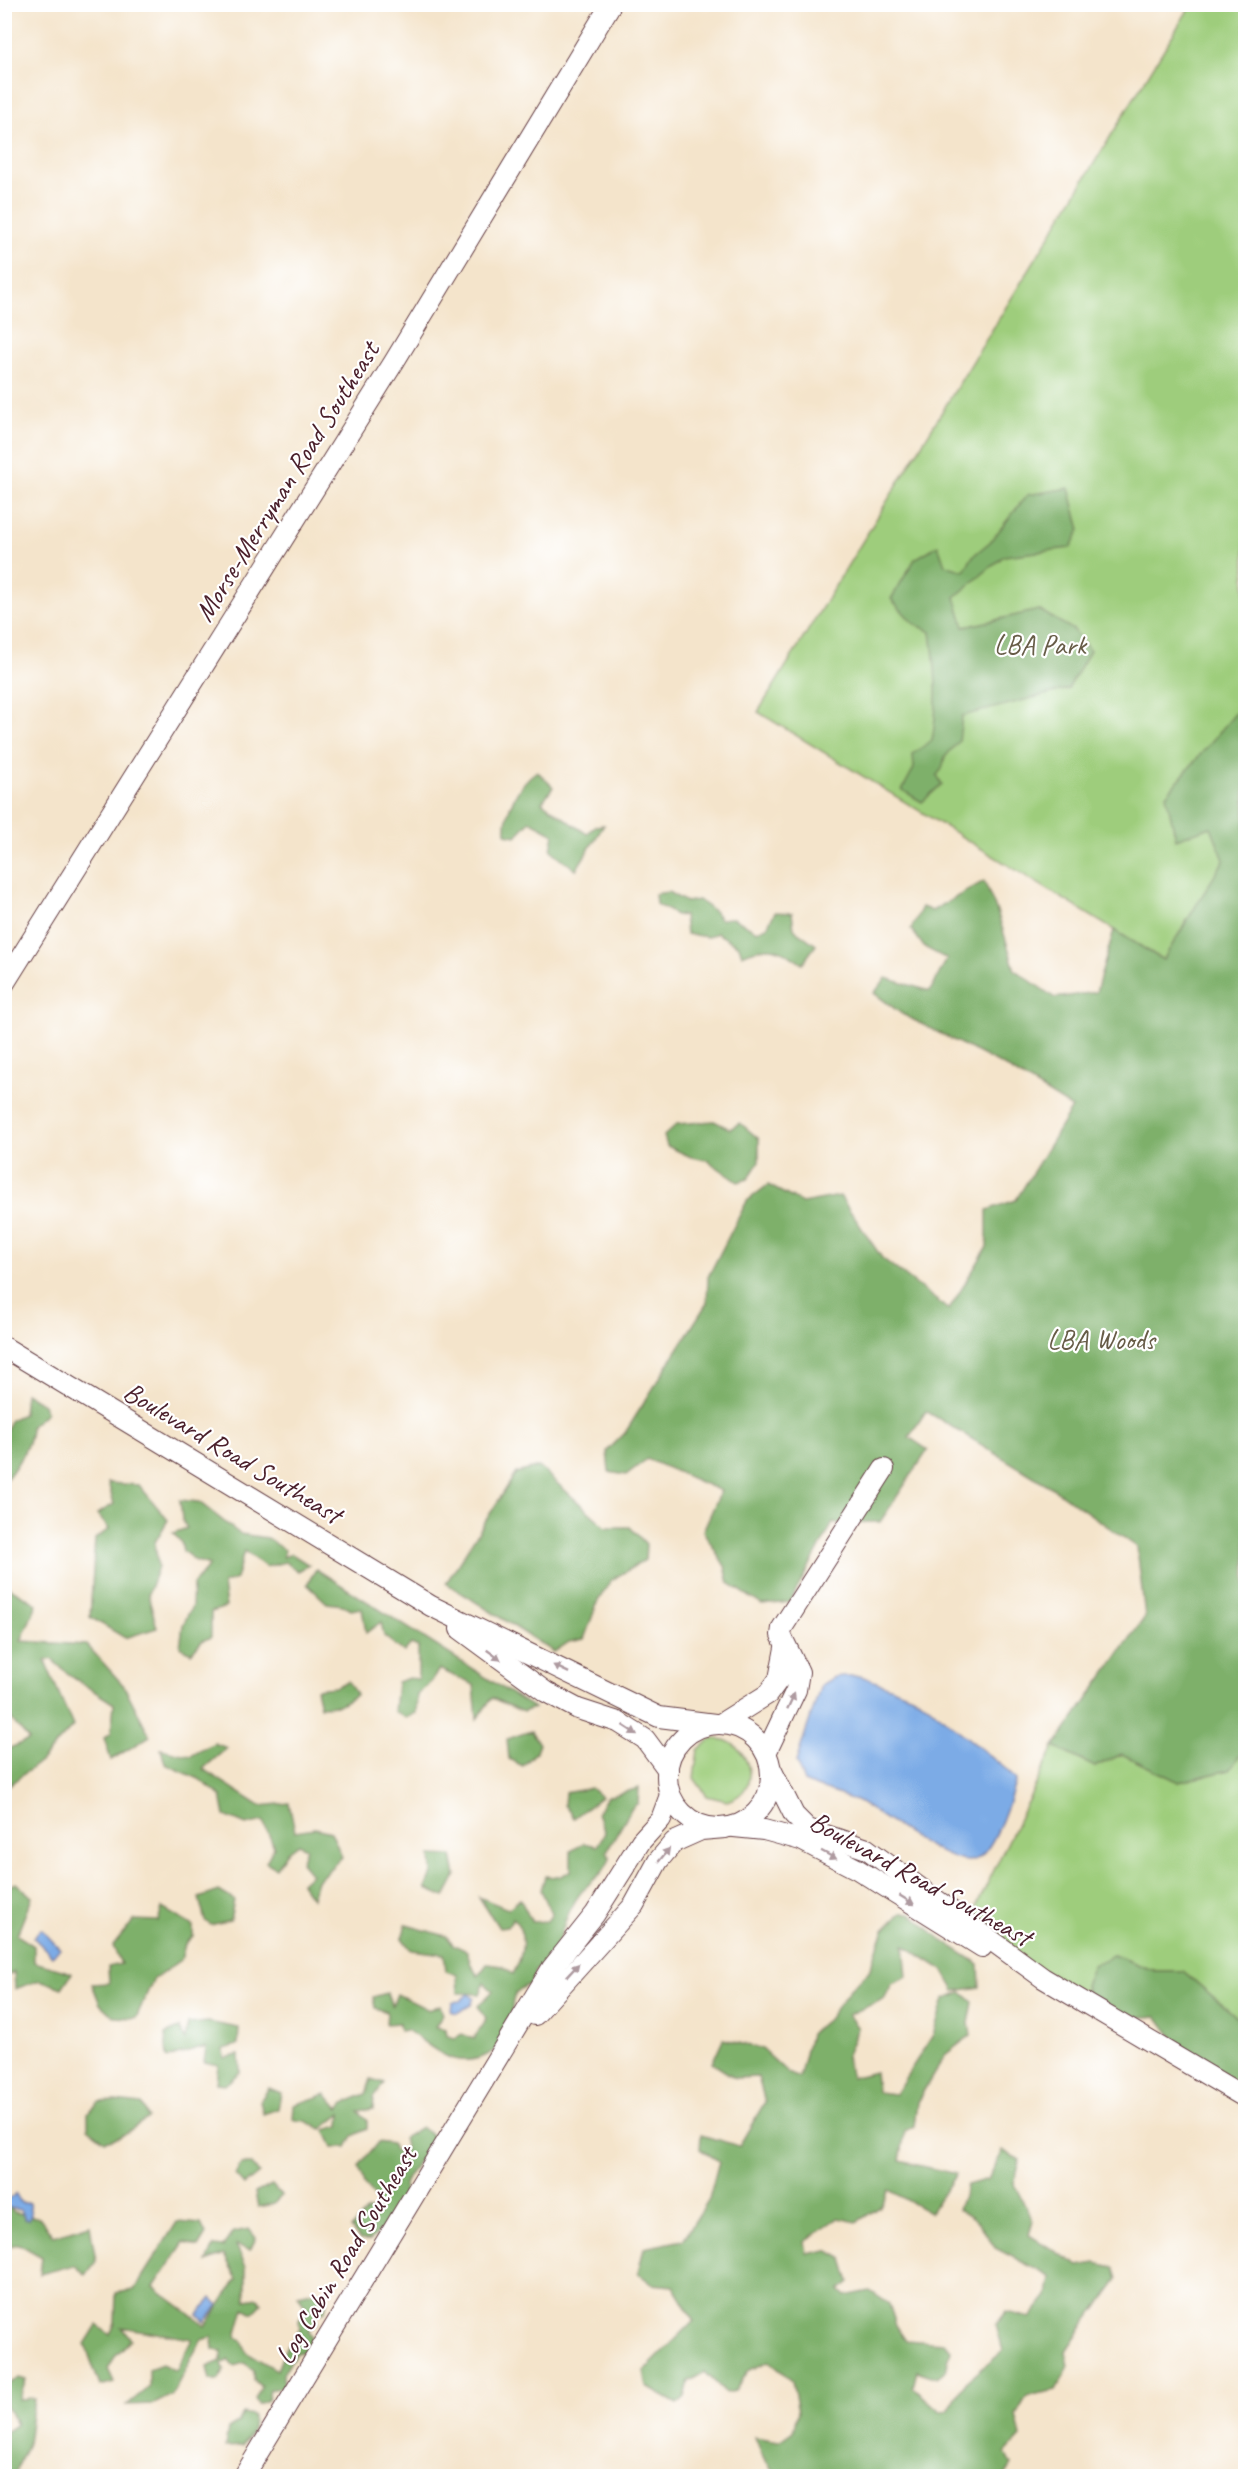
<svg xmlns="http://www.w3.org/2000/svg" width="1250" height="2481" font-family="Caveat,sans-serif">
	<style>
		.green { fill: #9ecd7b; stroke: #747653; stroke-width: 1.5 }
		.forest { fill: #7eb06b; stroke: #64684b; stroke-width: 1.5 }
		.water { fill: #7cabe6; stroke: #636588; stroke-width: 1.5 }
		.lines { fill: none; stroke-linecap: round; stroke-linejoin: round }
		.minor-casing { stroke: #643d43; stroke-width: 22 }
		.minor { stroke: #fff; stroke-width: 20 }
		.oneway { fill: #ae9aa0 }
		.labels { text-anchor: middle; stroke-width: 4.5; stroke-linejoin: round; paint-order: stroke }
		.street-label { font-size: 28px; fill: #4a1f2b; stroke: #fff }
		.park-label { font-size: 28px; fill: #675c47; stroke: #fff }
	</style>
	<rect width="100%" height="100%" fill="#fff"/>
	<filter id="ink" filterUnits="userSpaceOnUse"><feTurbulence type="fractalNoise" baseFrequency=".0167" numOctaves="2"/><feDisplacementMap in="SourceGraphic" scale="12" xChannelSelector="R" yChannelSelector="G"/><feConvolveMatrix kernelMatrix="1 2 1 2 8 2 1 2 1" color-interpolation-filters="sRGB"/></filter>
	<filter id="wash" filterUnits="userSpaceOnUse"><feTurbulence type="fractalNoise" baseFrequency=".008" numOctaves="4" result="noise"/><feDisplacementMap in="SourceGraphic" scale="24" xChannelSelector="R" yChannelSelector="G"/><feGaussianBlur stdDeviation="1.35" result="paint"/><feColorMatrix in="noise" values="0 0 0 0 0 0 0 0 0 0 0 0 0 0 0 0 0 1.4 0 .05"/><feComposite in="paint" operator="in"/></filter>
	<g filter="url(#wash)">
		<rect width="100%" height="100%" fill="#f4e4cb"/>
		<g class="green">
			<polygon points="1191,5 1245,5 1245,1736 1187,1559 1163,960 758,712"/>
			<path d="M715,1739C745,1737 768,1789 727,1801L707,1796L694,1778L698,1750L708,1741Z"/>
			<polygon points="1054,1747 1095,1767 1122,1754 1179,1782 1229,1770 1245,1748 1245,2024 1183,1971 1155,1971 1113,1955 1085,1985 1086,2005 974,1926 977,1905"/>
		</g>
		<g class="forest">
			<path d="M1069,488L1080,530L1070,548L1004,556L955,597L964,627L1039,610L1074,630L1090,651L1068,689L962,716L959,741L945,757L942,769L937,775L942,784L922,802L902,790L914,768L913,754L932,740C939,702 936,670 931,632L913,623L891,599L915,559L938,545L945,565L964,571L973,556L991,541L1027,495Z"/>
			<polygon points="1245,702 1246,1748 1229,1770 1179,1782 1122,1754 1095,1767 1054,1747 1145,1617 1137,1547 1054,1489 926,1411 909,1437 928,1450 880,1522 833,1523 790,1602 762,1605 729,1583 725,1566 703,1531 721,1491 647,1459 626,1475 609,1472 607,1451 625,1433 707,1303 708,1277 747,1201 768,1185 802,1203 840,1196 882,1258 949,1310 987,1247 987,1210 1016,1200 1072,1108 1002,1065 902,1014 874,993 886,978 930,991 947,959 924,947 911,929 922,907 932,911 984,881 998,914 1015,970 1055,998 1096,992 1114,930 1163,960 1224,860 1211,827 1176,839 1166,795"/>
			<path d="M537,771L553,787L542,802L587,834L595,826L604,825L576,870L551,850L554,834L530,821L516,836L506,834C504,812 518,784 537,771Z"/>
			<path d="M668,892L686,902L698,900L714,911L720,919L733,918L757,931L767,927L775,912L792,913L794,929L816,945L802,964C778,946 769,943 742,955L739,946L717,933L708,937L686,934L684,916L676,915L656,904L655,894Z"/>
			<polygon points="714,1121 730,1129 740,1123 759,1139 759,1162 748,1179 738,1182 707,1160 691,1157 667,1146 664,1136 677,1124"/>
			<path d="M25,1393L43,1404L46,1413L31,1426C32,1443 16,1467 5,1481V1434L10,1420L23,1414Z"/>
			<polygon points="539,1467 606,1527 630,1527 646,1544 645,1560 611,1580 598,1601 584,1639 569,1642 554,1652 446,1583 516,1473"/>
			<polygon points="108,1483 139,1485 168,1520 155,1542 158,1567 148,1594 157,1628 125,1638 90,1617 95,1539 109,1529 97,1514 114,1504"/>
			<polygon points="180,1500 199,1502 240,1534 267,1538 285,1550 283,1557 292,1554 309,1565 298,1571 285,1562 266,1567 244,1551 236,1579 223,1584 226,1607 211,1612 211,1637 202,1641 191,1653 180,1647 183,1625 192,1606 193,1584 210,1565 196,1561 183,1551 181,1542 173,1533 187,1528 182,1520"/>
			<polygon points="316,1569 534,1708 523,1712 492,1698 477,1719 474,1685 439,1669 432,1681 417,1695 416,1713 406,1718 394,1712 397,1682 409,1678 418,1679 418,1647 411,1644 404,1652 384,1636 381,1622 366,1633 362,1608 351,1610 343,1605 327,1603 307,1584"/>
			<polygon points="5,1585 37,1604 21,1641 87,1645 124,1686 150,1736 111,1760 104,1738 111,1733 114,1704 72,1677 51,1659 45,1661 73,1726 40,1762 5,1788 5,1750 29,1740 5,1712"/>
			<polygon points="348,1681 356,1695 339,1705 320,1706 316,1689 335,1687"/>
			<polygon points="531,1731 539,1744 536,1752 523,1766 509,1759 507,1739"/>
			<polygon points="214,1743 227,1748 203,1769 260,1806 289,1803 295,1831 315,1828 331,1832 342,1857 317,1881 312,1898 301,1883 311,1874 301,1862 306,1848 298,1844 286,1853 276,1868 266,1862 274,1847 263,1821 246,1825 225,1816 221,1796 199,1779 165,1764 161,1749 191,1756"/>
			<polygon points="591,1788 601,1797 574,1818 564,1805 565,1793"/>
			<path d="M639,1788L638,1803L632,1808L607,1851L610,1859C600,1879 599,1873 586,1887C567,1906 561,1934 554,1959L535,1971L531,1984C501,1993 518,2017 509,2034C504,2042 494,2052 485,2056C451,2070 434,2048 407,2030L400,2031L399,2023L386,2024L387,2012L375,2008L373,1997L387,1993L392,2006L397,1994L429,2010L440,2005L443,2014L435,2027L446,2029L447,2036L455,2038L462,2034L474,2039L486,2018L478,2006L493,1991L484,1983L480,1994L458,1993L457,1975L446,1971L444,1954L411,1950L402,1938L406,1925L446,1936L454,1945L467,1951L471,1965L478,1976L487,1964L502,1966L513,1974C523,1957 528,1934 513,1918L507,1927L499,1928L479,1897L508,1909L520,1899L532,1922L547,1921L552,1914L541,1890L545,1876L559,1877L571,1871V1851L584,1843L597,1846L605,1833L597,1813L607,1797Z"/>
			<polygon points="431,1855 452,1856 456,1876 445,1897 426,1889 432,1873"/>
			<polygon points="16,1883 32,1897 17,1935 34,1946 34,1962 72,1973 62,1988 40,1980 15,1989 14,1972 5,1978 5,1887"/>
			<polygon points="219,1891 234,1900 230,1920 211,1925 205,1921 199,1898"/>
			<polygon points="162,1908 193,1926 193,1936 185,1944 181,1960 153,1980 136,2018 114,2017 100,2004 92,1984 109,1983 108,1967 121,1964 113,1946 134,1920 158,1921"/>
			<path d="M901,1913H911L943,1941L979,1964L980,1987L955,1991L943,1970L904,1945L907,1977L892,1984L884,1999L848,2015L858,2028L846,2057L851,2078L875,2072L877,2092L895,2094L933,2035L944,1999L961,1992L973,2002L969,2023L971,2035L945,2055L917,2102L914,2126L905,2131L900,2161L956,2174L930,2213L889,2190L880,2207L857,2222L838,2218L805,2242L807,2254L827,2250L843,2259L850,2282L839,2290L845,2296L870,2291L889,2304L896,2325L906,2340L943,2343L951,2349L946,2371L937,2378L917,2371L913,2387L941,2412L948,2411L964,2384L1003,2351L996,2325L1006,2312L1030,2318L1048,2296L1051,2277L995,2248L979,2223L958,2209L967,2185L988,2179L1003,2151L1020,2160L1014,2184L1033,2221L1029,2235L1079,2266L1095,2263L1114,2267L1118,2279C1101,2304 1082,2325 1066,2351L1069,2366L1056,2390L1027,2396L1016,2415L1021,2437L1006,2453L1012,2465L1005,2476H777L763,2457L755,2437L779,2441L793,2431L798,2411L792,2381L769,2361L748,2371L735,2391L726,2393L705,2372L689,2381L685,2397L677,2404L647,2387L644,2371L694,2321L673,2286L652,2284L638,2273L644,2248L683,2240L709,2199L719,2161L700,2149L701,2135L739,2146L765,2102L758,2077L735,2078L712,2063L723,2039L762,2049L788,2073L799,2078L810,2034L830,2017L850,1989L869,1971L884,1930Z"/>
			<path d="M1113,1955L1155,1971H1183L1245,2024V2098L1175,2040L1157,2016C1129,2020 1112,2013 1088,1999L1085,1985L1093,1965Z"/>
			<polygon points="208,2022 239,2028 238,2045 223,2049 224,2058 239,2055 240,2072 226,2084 216,2083 218,2065 204,2062 206,2047 167,2058 165,2034 179,2028 185,2039 188,2024"/>
			<polygon points="371,2079 384,2083 374,2097 373,2109 358,2111 367,2119 367,2129 353,2136 347,2147 333,2147 325,2130 340,2126 341,2114 322,2129 305,2121 293,2120 294,2105 326,2094 339,2109 344,2103 366,2094"/>
			<polygon points="269,2088 281,2093 278,2109 263,2114 260,2101"/>
			<polygon points="115,2101 142,2104 148,2118 120,2137 105,2141 88,2128 88,2113 99,2102"/>
			<polygon points="421,2127 435,2138 437,2150 425,2167 418,2160 404,2184 406,2200 392,2212 393,2220 370,2240 360,2240 351,2228 368,2210 378,2210 377,2200 364,2185 359,2166 378,2142 392,2144 396,2152 406,2151 403,2138"/>
			<polygon points="241,2164 252,2164 259,2173 244,2185 235,2175"/>
			<polygon points="272,2185 281,2195 274,2204 258,2207 255,2193"/>
			<polygon points="5,2203 14,2212 40,2218 53,2236 90,2225 96,2261 86,2275 74,2265 40,2274 42,2257 19,2244 5,2247"/>
			<polygon points="177,2222 201,2224 206,2234 198,2247 184,2242 154,2287 206,2326 237,2279 224,2255 207,2262 214,2246 223,2247 234,2232 249,2229 256,2238 250,2250 236,2245 246,2267 246,2300 258,2298 262,2304 253,2313 244,2308 236,2337 242,2340 247,2353 277,2370 285,2350 300,2329 299,2320 307,2309 298,2295 316,2291 327,2299 325,2311 314,2316 317,2323 308,2331 314,2343 309,2351 296,2353 283,2373 284,2387 270,2390 268,2400 258,2404 255,2399 261,2387 254,2380 254,2370 244,2363 234,2366 228,2359 222,2364 225,2370 219,2380 210,2380 207,2367 221,2361 222,2351 213,2350 212,2337 201,2340 172,2395 154,2404 127,2405 149,2387 149,2369 162,2364 176,2371 192,2339 121,2327 131,2340 116,2355 108,2369 114,2382 100,2386 85,2344 97,2325 110,2335 115,2323 116,2293 134,2290"/>
			<polygon points="19,2378 26,2380 19,2400 34,2399 28,2443 14,2476 5,2476 5,2432 16,2425 10,2412 5,2407 5,2386"/>
			<polygon points="243,2413 253,2415 252,2431 243,2446 225,2447 228,2429 238,2423"/>
		</g>
		<g class="water">
			<path d="M843,1676H861L920,1699L1007,1770L1016,1780C1010,1799 994,1854 974,1860C950,1869 881,1813 856,1801C839,1794 821,1789 804,1782L796,1762L821,1685L834,1677Z"/>
			<polygon points="41,1929 60,1949 52,1956 33,1937"/>
			<polygon points="468,1994 474,1998 471,2005 457,2013 451,2011 452,2002 460,2001"/>
			<polygon points="16,2194 21,2203 29,2203 31,2215 29,2220 25,2219 20,2210 5,2207 5,2202"/>
			<polygon points="212,2298 219,2305 205,2322 198,2315"/>
		</g>
	</g>
	<g filter="url(#ink)">
		<g class="lines">
			<defs>
				<g id="minor">
					<polyline points="4,984 394,362 611,4"/>
					<polyline points="4,1347 431,1606 659,1717 715,1724"/>
					<polyline points="460,1629 546,1692 578,1709 618,1722 645,1739 668,1770"/>
					<polyline points="720,1724 768,1694 779,1679 785,1648"/>
					<circle cx="719" cy="1776" r="52"/>
					<polyline points="766,1753 796,1690 799,1672 781,1635 782,1628 884,1469"/>
					<polyline points="771,1769 794,1815 808,1829 867,1849 1043,1978 1246,2098"/>
					<polyline points="734,1827 764,1830 801,1840 857,1869 982,1947"/>
					<polyline points="535,2015 634,1905 658,1861 674,1842 701,1830 725,1828"/>
					<polyline points="244,2476 552,1968 595,1914 641,1841 661,1819 670,1795"/>
				</g>
			</defs>
			<use href="#minor" class="minor-casing"/>
			<use href="#minor" class="minor"/>
		</g>
		<defs><path id="oneway-solid" d="M-6-.8H1V-3.2L6.5 0L1 3.2V.8H-6Z" transform="scale(1.5)"/></defs>
		<g class="oneway">
			<use href="#oneway-solid" transform="translate(494 1655) rotate(36)"/>
			<use href="#oneway-solid" transform="translate(561 1669) rotate(-154)"/>
			<use href="#oneway-solid" transform="translate(791 1701) rotate(-65)"/>
			<use href="#oneway-solid" transform="translate(630 1730) rotate(33)"/>
			<use href="#oneway-solid" transform="translate(664 1855) rotate(-51)"/>
			<use href="#oneway-solid" transform="translate(829 1855) rotate(28)"/>
			<use href="#oneway-solid" transform="translate(907 1900) rotate(32)"/>
			<use href="#oneway-solid" transform="translate(573 1970) rotate(-47)"/>
		</g>
	</g>
	<g class="labels">
		<g class="street-label">
			<text transform="translate(286 481) rotate(-58)" y="10">Morse-Merryman Road Southeast</text>
			<text transform="translate(233 1452) rotate(31)" y="10">Boulevard Road Southeast</text>
			<text transform="translate(921 1878) rotate(29)" y="10">Boulevard Road Southeast</text>
			<text transform="translate(345 2255) rotate(-59)" y="10">Log Cabin Road Southeast</text>
		</g>
		<g class="park-label">
			<text x="1040" y="654">LBA Park</text>
			<text x="1101" y="1349">LBA Woods</text>
		</g>
	</g>
	<rect width="1250" height="2481" fill="none" stroke="#fff" stroke-width="24"/>
</svg>
